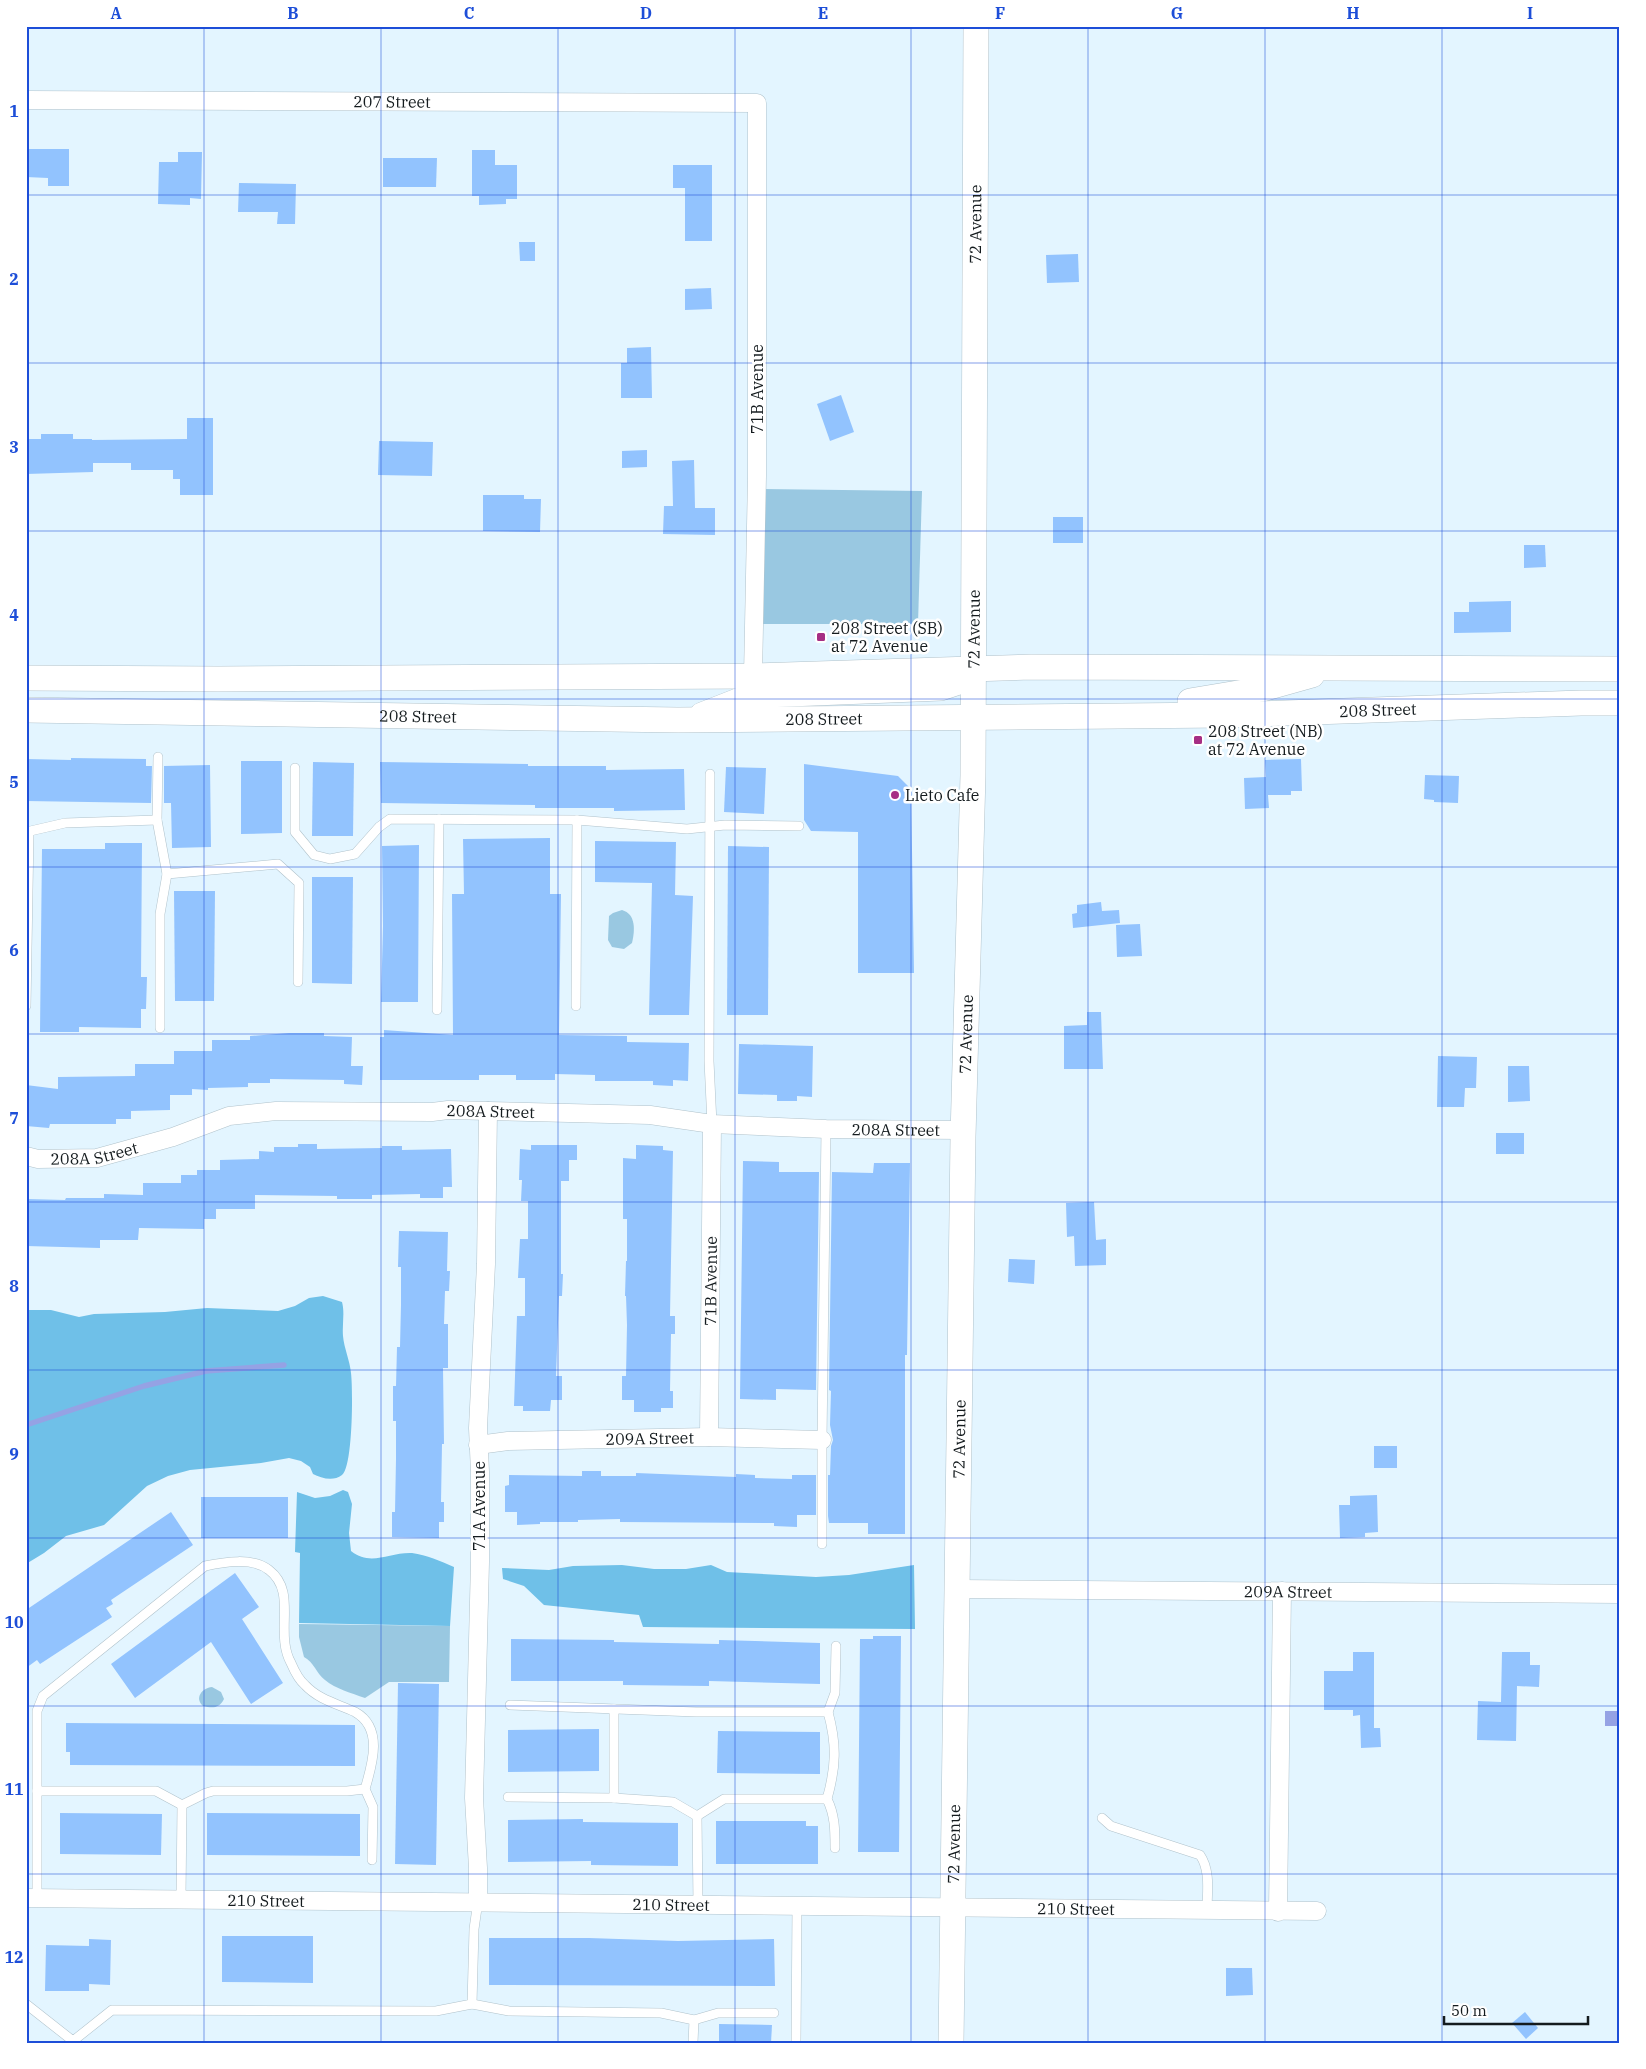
<svg xmlns="http://www.w3.org/2000/svg" width="1646" height="2069" font-family="'IBM Plex Serif',serif">
	<style>
		.green { fill: #99c8e1 }
		.forest { fill: #6fc0e8 }
		.water { fill: #95a2e4 }
		.lines { fill: none; stroke-linecap: round; stroke-linejoin: round }
		.stream { stroke: #95a2e4; stroke-width: 5.5 }
		.building { fill: #92c3fe }
		.service-casing { stroke: #b0c2cb; stroke-width: 10 }
		.minor-casing { stroke: #b0c2cb; stroke-width: 19 }
		.secondary-casing { stroke: #b0c2cb; stroke-width: 26 }
		.service { stroke: #fff; stroke-width: 9 }
		.minor { stroke: #fff; stroke-width: 18 }
		.secondary { stroke: #fff; stroke-width: 25 }
		.grid { fill: none; stroke: #1d4ed8; stroke-width: 1; stroke-opacity: 0.55 }
		.poi-dot { fill: #a62e84; stroke: #fff; stroke-width: 2 }
		.labels { text-anchor: middle; stroke-width: 5; stroke-linejoin: round; paint-order: stroke }
		.street-label { font-size: 16px; fill: #141b1e; stroke: #fff }
		.poi-label { font-size: 16px; fill: #141b1e; stroke: #fff; text-anchor: start }
		.neatline { fill: none; stroke: #1d4ed8; stroke-width: 2 }
		.grid-label { font-size: 16px; text-anchor: middle; font-weight: bold; fill: #1d4ed8 }
	</style>
	<rect width="100%" height="100%" fill="#e3f5ff"/>
	<g class="green">
		<polygon points="763,489 922,491 918,624 763,624"/>
		<path d="M622,910C636,914 635,930 632,943L624,949L612,947L608,940L609,916L613,913Z"/>
		<path d="M299,1624L450,1626L449,1682H389L365,1698C351,1693 336,1689 325,1680C316,1673 314,1662 304,1657L299,1637Z"/>
		<path d="M212,1687L221,1692L224,1699C219,1709 212,1708 203,1706C194,1698 202,1688 212,1687Z"/>
	</g>
	<g class="forest">
		<path d="M323,1296L342,1302C345,1313 342,1324 343,1336C344,1348 350,1361 351,1373C353,1389 353,1466 342,1475C333,1482 321,1478 313,1474L310,1467L301,1461L289,1458L261,1463L190,1470L168,1476L147,1486L104,1525L66,1536L44,1553L26,1564V1310H51L79,1317L94,1314L165,1312L207,1308L278,1311L295,1306L309,1298Z"/>
		<path d="M343,1490L348,1492L352,1504L349,1533L351,1551C371,1567 389,1552 412,1553C427,1555 440,1561 454,1567L450,1626L299,1623L300,1553L295,1552L297,1492L315,1498L330,1496Z"/>
		<polygon points="622,1565 654,1569 686,1569 711,1565 727,1572 816,1577 849,1575 914,1565 915,1629 643,1627 639,1615 544,1605 524,1586 503,1579 502,1568 549,1570 573,1566"/>
	</g>
	<rect class="water" x="1605" y="1711" width="15" height="15"/>
	<g class="lines">
		<polyline class="stream" points="26,1425 144,1386 206,1371 284,1365"/>
	</g>
	<g class="building">
		<polygon points="26,149 69,149 69,186 48,186 48,178 26,177"/>
		<polygon points="472,150 495,150 495,165 517,165 517,199 506,199 506,204 479,205 479,196 472,196"/>
		<polygon points="178,152 202,152 201,199 190,198 190,205 158,204 159,162 178,162"/>
		<polygon points="383,158 437,158 436,187 383,187"/>
		<polygon points="673,165 712,165 712,241 685,241 685,188 673,188"/>
		<polygon points="239,183 296,184 295,224 277,224 278,212 238,212"/>
		<polygon points="519,242 535,242 535,261 520,261"/>
		<polygon points="1078,254 1079,282 1047,283 1046,255"/>
		<polygon points="711,288 712,309 685,310 685,289"/>
		<polygon points="651,347 652,398 621,398 621,363 627,363 627,348"/>
		<polygon points="841,395 854,432 830,441 817,404"/>
		<polygon points="187,418 213,418 213,495 180,495 180,479 173,479 173,470 131,470 131,463 93,463 93,472 26,474 26,439 41,439 41,434 73,434 73,439 92,439 92,440 187,439"/>
		<polygon points="379,441 433,442 432,476 378,475"/>
		<polygon points="647,450 647,467 622,468 622,451"/>
		<polygon points="694,460 695,508 715,508 715,535 663,534 664,506 673,506 672,461"/>
		<polygon points="483,495 524,495 524,499 541,499 540,532 483,531"/>
		<rect x="1053" y="517" width="30" height="26"/>
		<polygon points="1524,545 1545,545 1546,567 1524,568"/>
		<polygon points="1511,601 1511,632 1454,633 1454,612 1469,612 1469,602"/>
		<polygon points="71,758 146,759 146,766 152,766 151,803 26,801 26,759 71,760"/>
		<polygon points="1301,759 1302,791 1291,791 1291,795 1268,795 1269,808 1245,809 1244,778 1266,777 1265,760"/>
		<polygon points="241,761 282,761 282,833 241,834"/>
		<polygon points="313,762 354,763 353,836 312,836"/>
		<polygon points="380,762 528,764 528,766 606,766 606,770 684,769 685,810 614,811 614,808 535,808 535,805 381,803"/>
		<polygon points="804,764 898,776 911,789 914,973 858,973 858,832 811,831 804,820"/>
		<polygon points="210,765 211,847 172,848 171,803 164,803 164,766"/>
		<polygon points="726,767 766,768 764,814 724,812"/>
		<polygon points="1425,775 1459,776 1458,803 1434,802 1434,800 1424,799"/>
		<polygon points="550,838 550,894 561,894 559,1035 627,1036 627,1042 689,1043 688,1081 673,1080 673,1086 653,1085 653,1081 595,1081 595,1075 555,1074 555,1080 516,1080 516,1075 479,1075 479,1080 380,1080 380,1037 384,1037 384,1030 453,1035 452,894 464,894 463,839"/>
		<polygon points="595,841 676,842 675,895 693,896 689,1015 649,1015 652,883 595,882"/>
		<polygon points="105,843 142,843 141,977 147,977 146,1009 141,1009 141,1028 79,1027 79,1032 40,1032 42,849 105,849"/>
		<polygon points="419,845 418,1002 381,1002 383,926 382,846"/>
		<polygon points="728,846 769,847 768,1015 727,1015"/>
		<polygon points="312,877 353,877 352,984 312,983"/>
		<polygon points="174,891 215,891 214,1001 175,1001"/>
		<polygon points="1101,902 1102,911 1119,910 1120,923 1073,928 1072,914 1077,913 1077,905"/>
		<polygon points="1140,924 1142,956 1117,957 1116,925"/>
		<polygon points="1087,1012 1101,1012 1103,1069 1064,1069 1064,1026 1087,1025"/>
		<polygon points="289,1033 324,1033 324,1036 352,1037 351,1066 363,1066 362,1085 344,1084 344,1080 270,1079 270,1083 248,1083 248,1087 208,1088 208,1090 192,1089 192,1095 170,1095 170,1110 131,1111 131,1119 116,1119 116,1124 50,1124 49,1128 26,1126 26,1085 58,1089 58,1077 135,1076 135,1064 174,1064 174,1051 212,1051 212,1040 250,1040 250,1036"/>
		<polygon points="739,1044 813,1046 812,1097 797,1096 797,1101 777,1101 777,1095 738,1094"/>
		<polygon points="1438,1056 1477,1057 1476,1088 1465,1088 1464,1107 1437,1107"/>
		<polygon points="1508,1066 1529,1066 1530,1101 1508,1102"/>
		<rect x="1496" y="1133" width="28" height="21"/>
		<polygon points="298,1144 317,1144 317,1149 382,1148 382,1146 402,1146 402,1150 451,1149 452,1187 443,1187 443,1198 420,1198 420,1194 372,1195 372,1199 337,1199 337,1196 255,1195 255,1209 216,1209 216,1219 204,1219 204,1229 139,1228 138,1240 100,1240 100,1248 26,1246 26,1199 65,1200 66,1198 104,1198 104,1194 143,1195 143,1183 181,1183 181,1175 197,1175 197,1170 220,1170 220,1160 259,1159 259,1151 274,1152 274,1147 298,1147"/>
		<polygon points="531,1145 577,1145 577,1160 569,1160 569,1181 561,1181 561,1274 563,1274 562,1296 559,1296 556,1376 562,1376 562,1400 551,1400 550,1411 523,1411 523,1406 514,1406 517,1316 525,1316 525,1278 518,1278 520,1239 528,1239 528,1201 521,1201 522,1180 519,1180 520,1149 531,1150"/>
		<polygon points="636,1145 663,1146 663,1150 673,1151 670,1316 675,1316 675,1334 671,1334 670,1391 673,1391 673,1408 661,1408 661,1412 634,1412 634,1400 622,1400 622,1376 626,1376 627,1325 626,1296 625,1296 626,1261 627,1261 627,1219 623,1219 623,1158 636,1159"/>
		<polygon points="743,1161 779,1162 779,1172 819,1172 816,1390 776,1389 776,1400 740,1399"/>
		<polygon points="874,1163 910,1163 907,1355 905,1355 905,1534 868,1534 868,1523 829,1523 828,1516 828,1475 830,1475 831,1446 833,1440 830,1425 831,1391 829,1390 832,1172 873,1173"/>
		<polygon points="1094,1202 1096,1240 1106,1239 1106,1265 1075,1266 1074,1236 1067,1237 1066,1203"/>
		<polygon points="399,1231 448,1232 447,1271 450,1271 449,1291 445,1291 444,1324 448,1324 448,1368 443,1368 444,1444 442,1444 441,1502 444,1502 444,1522 439,1522 439,1538 392,1537 392,1512 395,1512 396,1459 396,1421 393,1421 393,1386 396,1386 397,1347 400,1347 401,1305 401,1267 398,1267"/>
		<polygon points="1009,1259 1035,1260 1034,1284 1008,1282"/>
		<rect x="1374" y="1446" width="23" height="22"/>
		<polygon points="582,1471 601,1471 601,1476 636,1476 636,1473 736,1477 736,1474 755,1475 755,1478 792,1479 792,1475 816,1475 816,1515 797,1515 797,1527 774,1526 774,1523 620,1522 620,1519 578,1520 578,1522 540,1522 540,1524 517,1525 517,1512 505,1512 505,1486 509,1485 509,1475 582,1476"/>
		<polygon points="1377,1495 1378,1532 1365,1533 1365,1537 1340,1538 1339,1505 1350,1505 1350,1496"/>
		<rect x="201" y="1497" width="87" height="41"/>
		<polygon points="171,1512 193,1545 111,1600 113,1604 106,1608 112,1617 40,1664 37,1660 26,1668 26,1610"/>
		<polygon points="235,1573 259,1607 242,1619 283,1683 251,1704 211,1642 135,1698 111,1664"/>
		<polygon points="873,1636 901,1636 899,1852 858,1852 860,1639 873,1639"/>
		<polygon points="511,1639 614,1640 614,1642 719,1644 719,1640 820,1643 820,1684 709,1681 709,1686 623,1685 623,1681 511,1681"/>
		<polygon points="1353,1652 1374,1652 1374,1728 1380,1728 1381,1747 1361,1748 1360,1715 1353,1716 1353,1710 1324,1710 1324,1671 1353,1671"/>
		<polygon points="1502,1652 1530,1652 1530,1665 1540,1665 1539,1687 1517,1686 1516,1741 1477,1740 1478,1701 1501,1702"/>
		<polygon points="398,1683 439,1684 436,1865 395,1864"/>
		<polygon points="66,1723 355,1725 355,1766 70,1765 70,1752 66,1752"/>
		<polygon points="599,1729 599,1771 508,1772 508,1730"/>
		<polygon points="718,1731 820,1732 820,1774 717,1773"/>
		<polygon points="60,1813 162,1814 161,1855 60,1854"/>
		<polygon points="207,1813 360,1814 360,1856 207,1855"/>
		<polygon points="583,1819 583,1822 678,1823 678,1866 591,1865 591,1861 508,1862 508,1820"/>
		<polygon points="716,1821 806,1821 806,1826 818,1826 818,1864 716,1864"/>
		<polygon points="222,1936 313,1936 313,1983 222,1982"/>
		<polygon points="489,1938 589,1938 678,1941 774,1939 775,1986 489,1985"/>
		<polygon points="89,1939 111,1940 110,1985 89,1984 89,1991 45,1991 46,1945 89,1946"/>
		<polygon points="1226,1968 1252,1968 1253,1995 1226,1996"/>
		<polygon points="1525,2012 1538,2028 1526,2039 1512,2023"/>
		<polygon points="719,2024 772,2025 771,2043 719,2043"/>
	</g>
	<g class="lines">
		<defs>
			<g id="service">
				<polyline points="158,757 157,820 167,874 160,914 160,1028"/>
				<polyline points="295,768 295,832 314,855 330,859 355,854 379,827 390,819 577,820 687,829 725,825 799,826"/>
				<polyline points="710,774 709,1061 712,1124"/>
				<polyline points="26,832 65,823 157,820"/>
				<polyline points="167,874 278,864 299,883 298,982"/>
				<polyline points="26,1006 29,833"/>
				<polyline points="576,1006 577,820"/>
				<polyline points="437,1010 439,819"/>
				<polyline points="822,1544 822,1440 826,1129"/>
				<path d="M510,1705L696,1712H828C837,1745 836,1767 827,1799C835,1815 835,1830 835,1848"/>
				<polyline points="828,1712 835,1693 836,1646"/>
				<polyline points="37,1791 156,1791 182,1805 206,1793 213,1791 347,1791 365,1789"/>
				<polyline points="508,1797 614,1798 673,1802 697,1816 724,1799 827,1799"/>
				<polyline points="614,1798 614,1709"/>
				<polyline points="697,1816 698,1905"/>
				<path d="M1102,1818L1111,1826L1200,1855C1211,1871 1207,1893 1207,1911"/>
				<path d="M37,1898V1711L43,1696L205,1566C224,1562 253,1557 269,1570C298,1592 274,1632 291,1663C294,1670 299,1680 305,1685C319,1700 338,1704 355,1712C384,1728 372,1765 365,1789L373,1807L372,1860"/>
				<polyline points="181,1898 182,1805"/>
				<polyline points="26,2004 73,2041 112,2010 436,2011 472,2004 474,1929 478,1901"/>
				<polyline points="472,2004 509,2011 661,2013 694,2020 693,2043"/>
				<polyline points="694,2020 718,2013 774,2013"/>
				<polyline points="796,2043 797,1906"/>
			</g>
			<g id="minor">
				<path id="s1" d="M26,100L757,103V476L753,676"/>
				<path id="s2" d="M26,1156L38,1159L97,1158L173,1137L229,1116L276,1111L432,1112L448,1110L650,1115L712,1124L826,1129L964,1130"/>
				<path id="s3" d="M709,1437L712,1124"/>
				<path id="s4" d="M478,1445L508,1441L709,1437L822,1440"/>
				<path id="s5" d="M957,1589L1620,1594"/>
				<path id="s6" d="M26,1898L1317,1911"/>
				<polyline points="478,1901 478,1868 474,1798 480,1562 480,1472 478,1428 486,1264 488,1111"/>
				<polyline points="1278,1912 1282,1591"/>
			</g>
			<g id="secondary">
				<polyline points="26,678 218,679 753,676 1031,667 1620,669"/>
				<polyline points="1190,701 1262,689 1312,675"/>
				<path id="s7" d="M26,710L678,720L1224,715L1581,703H1620"/>
				<polyline points="702,715 748,697 764,695 941,688 956,683 974,667"/>
				<path id="s8" d="M951,2043L963,1137L973,775L976,26"/>
			</g>
		</defs>
		<use href="#service" class="service-casing"/>
		<use href="#minor" class="minor-casing"/>
		<use href="#secondary" class="secondary-casing"/>
		<use href="#service" class="service"/>
		<use href="#minor" class="minor"/>
		<use href="#secondary" class="secondary"/>
	</g>
	<path class="grid" d="M204,26V2043M381,26V2043M558,26V2043M735,26V2043M911,26V2043M1088,26V2043M1265,26V2043M1442,26V2043M26,195H1620M26,363H1620M26,531H1620M26,699H1620M26,867H1620M26,1034H1620M26,1202H1620M26,1370H1620M26,1538H1620M26,1706H1620M26,1874H1620"/>
	<g class="poi-dot">
		<rect x="816" y="632" width="10" height="10" rx="2.5"/>
		<rect x="1193" y="735" width="10" height="10" rx="2.5"/>
		<circle cx="895" cy="795" r="5"/>
	</g>
	<g class="labels">
		<g class="street-label">
			<text dy="6" stroke="none"><textPath href="#s1" startOffset="366">207 Street</textPath></text>
			<text dy="6" stroke="none"><textPath href="#s8" startOffset="1819">72 Avenue</textPath></text>
			<text transform="translate(757 389) rotate(-90)" y="6">71B Avenue</text>
			<text dy="6" stroke="none"><textPath href="#s8" startOffset="1414">72 Avenue</textPath></text>
			<text dy="6" stroke="none"><textPath href="#s7" startOffset="1352">208 Street</textPath></text>
			<text dy="6" stroke="none"><textPath href="#s7" startOffset="392">208 Street</textPath></text>
			<text dy="6" stroke="none"><textPath href="#s7" startOffset="798">208 Street</textPath></text>
			<text dy="6" stroke="none"><textPath href="#s8" startOffset="1009">72 Avenue</textPath></text>
			<text dy="6" stroke="none"><textPath href="#s2" startOffset="472">208A Street</textPath></text>
			<text dy="6" stroke="none"><textPath href="#s2" startOffset="878">208A Street</textPath></text>
			<text dy="6" stroke="none"><textPath href="#s2" startOffset="69">208A Street</textPath></text>
			<text dy="6" stroke="none"><textPath href="#s3" startOffset="156">71B Avenue</textPath></text>
			<text dy="6" stroke="none"><textPath href="#s4" startOffset="172">209A Street</textPath></text>
			<text dy="6" stroke="none"><textPath href="#s8" startOffset="604">72 Avenue</textPath></text>
			<text transform="translate(479 1506) rotate(-90)" y="6">71A Avenue</text>
			<text dy="6" stroke="none"><textPath href="#s5" startOffset="331">209A Street</textPath></text>
			<text dy="6" stroke="none"><textPath href="#s8" startOffset="199">72 Avenue</textPath></text>
			<text dy="6" stroke="none"><textPath href="#s6" startOffset="240">210 Street</textPath></text>
			<text dy="6" stroke="none"><textPath href="#s6" startOffset="645">210 Street</textPath></text>
			<text dy="6" stroke="none"><textPath href="#s6" startOffset="1050">210 Street</textPath></text>
		</g>
		<g class="poi-label">
			<text x="831" y="634">208 Street (SB)<tspan x="831" dy="18">at 72 Avenue</tspan></text>
			<text x="1208" y="737">208 Street (NB)<tspan x="1208" dy="18">at 72 Avenue</tspan></text>
			<text x="905" y="801">Lieto Cafe</text>
		</g>
	</g>
	<rect width="1646" height="2069" fill="none" stroke="#ffffff" stroke-width="55"/>
	<path d="M1444 2016v8h144v-8" fill="none" stroke="#141b1e" stroke-width="2.5"/>
	<text x="1451" y="2016" font-size="15" fill="#141b1e" stroke="#ffffff" stroke-width="4" paint-order="stroke">50 m</text>
	<rect x="28" y="28" width="1590" height="2014" class="neatline"/>
	<g class="grid-label">
		<text x="116" y="19">A</text>
		<text x="293" y="19">B</text>
		<text x="469" y="19">C</text>
		<text x="646" y="19">D</text>
		<text x="823" y="19">E</text>
		<text x="1000" y="19">F</text>
		<text x="1177" y="19">G</text>
		<text x="1353" y="19">H</text>
		<text x="1530" y="19">I</text>
		<text x="14" y="117">1</text>
		<text x="14" y="285">2</text>
		<text x="14" y="453">3</text>
		<text x="14" y="621">4</text>
		<text x="14" y="788">5</text>
		<text x="14" y="956">6</text>
		<text x="14" y="1124">7</text>
		<text x="14" y="1292">8</text>
		<text x="14" y="1460">9</text>
		<text x="14" y="1628">10</text>
		<text x="14" y="1795">11</text>
		<text x="14" y="1963">12</text>
	</g>
</svg>
